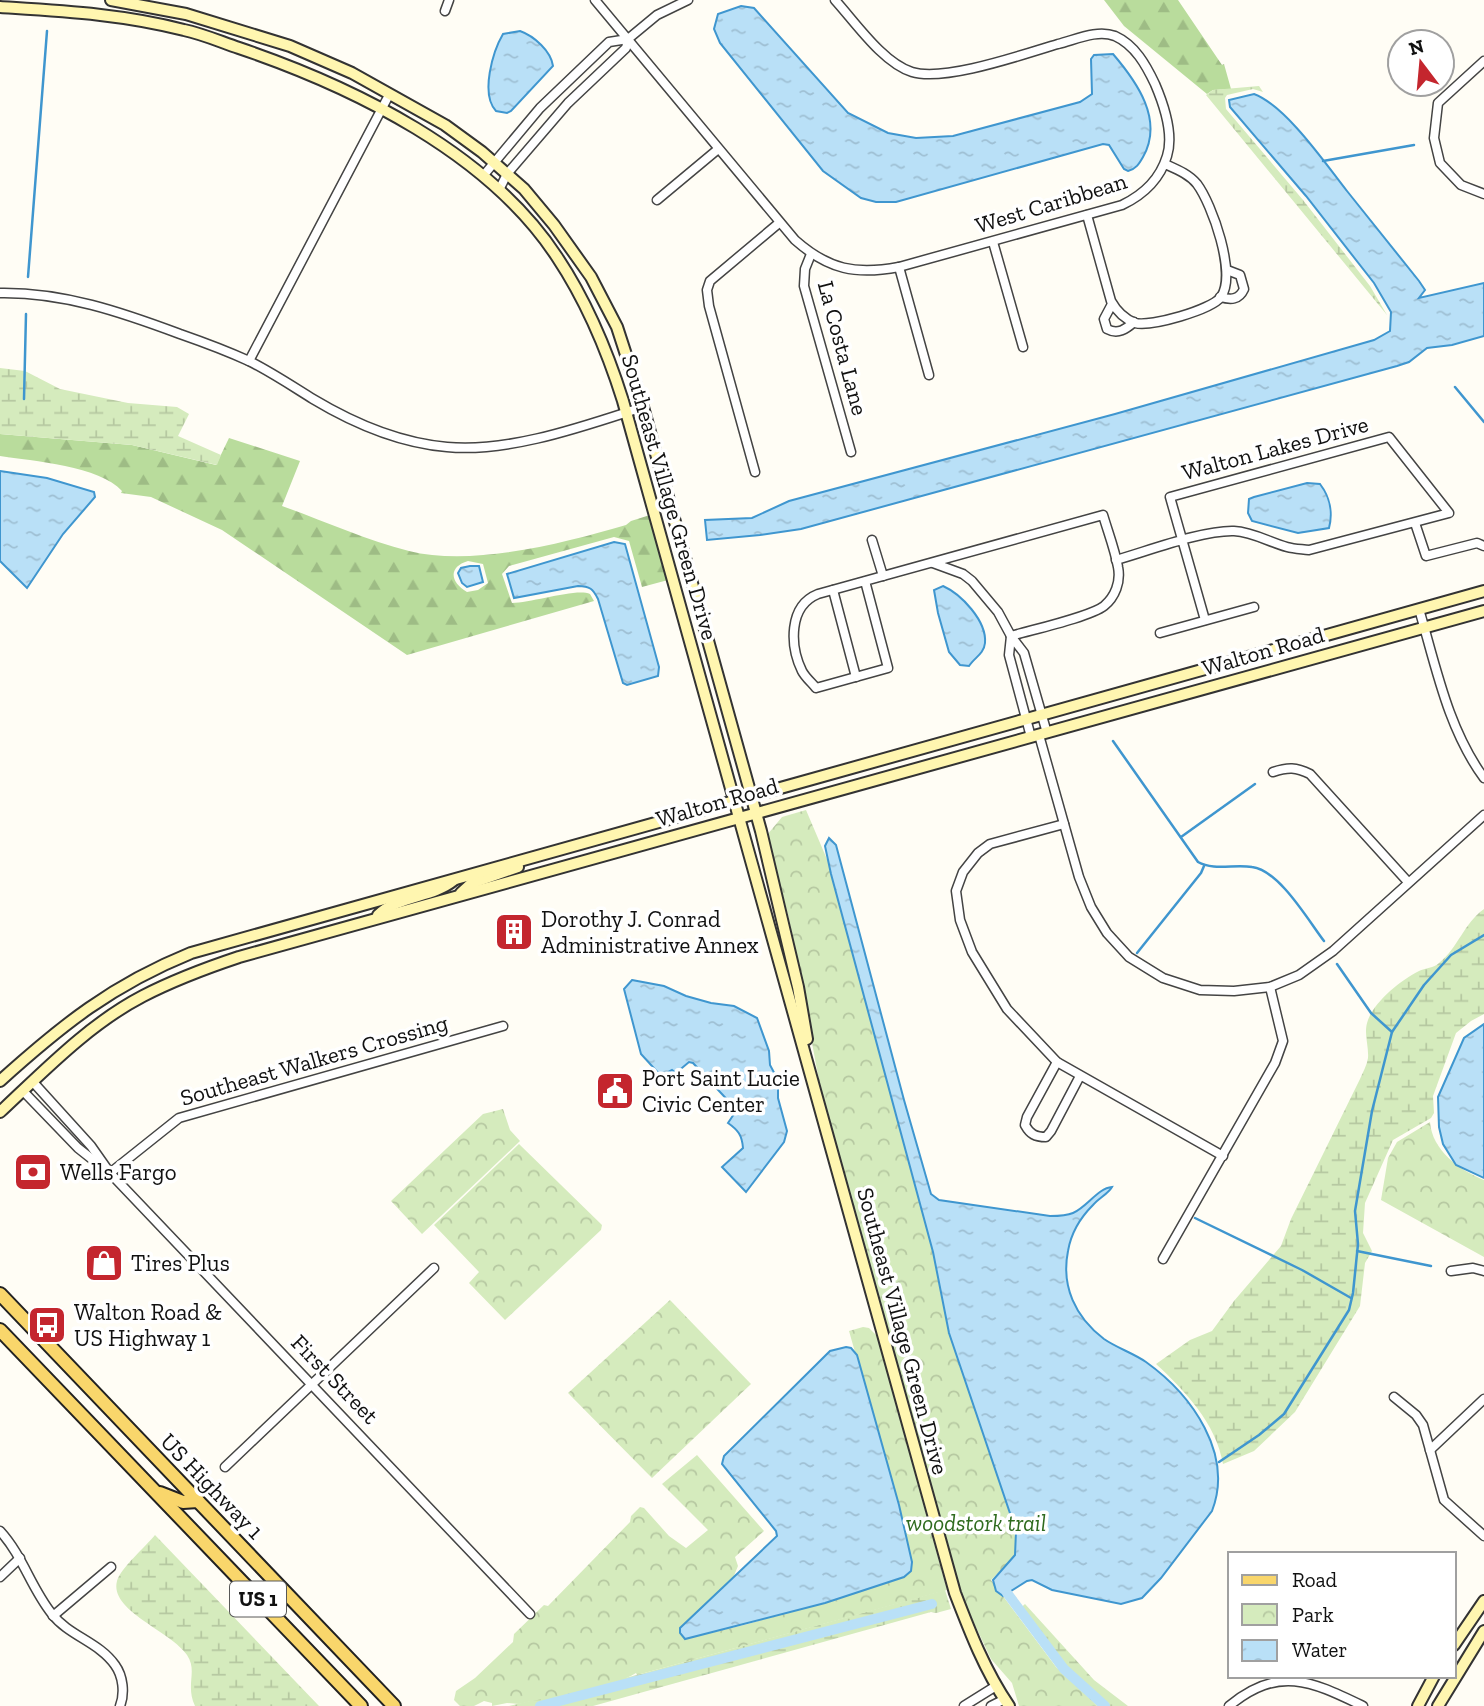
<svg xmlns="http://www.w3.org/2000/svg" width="1484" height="1706" font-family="'Zilla Slab',serif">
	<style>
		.forest { fill: url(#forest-firs); fill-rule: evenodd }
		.wetland { fill: url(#wetland-marsh) }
		.park { fill: url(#park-crowns) }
		.water { fill: url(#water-ripples); stroke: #3f96cf; stroke-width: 2 }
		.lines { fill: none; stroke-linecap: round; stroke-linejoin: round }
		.stream { stroke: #3f96cf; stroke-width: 2.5 }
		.canal { stroke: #b9e0f7; stroke-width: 10 }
		.street-casing { stroke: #444; stroke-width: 11 }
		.secondary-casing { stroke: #333; stroke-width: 14 }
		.primary-casing { stroke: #222; stroke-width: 16 }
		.street { stroke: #fff; stroke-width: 8 }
		.secondary { stroke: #fff6b0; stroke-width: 10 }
		.primary { stroke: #f9d66b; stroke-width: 12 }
		.labels { text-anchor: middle; stroke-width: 7; stroke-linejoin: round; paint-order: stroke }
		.shield { fill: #fff; stroke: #585858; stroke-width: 2 }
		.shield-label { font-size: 21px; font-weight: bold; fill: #111 }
		.street-label { font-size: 23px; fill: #111; stroke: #fff }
		.poi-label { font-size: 23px; fill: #111; stroke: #fff; text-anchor: start }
		.park-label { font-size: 23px; font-style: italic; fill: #2f6b1f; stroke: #fff }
	</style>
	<defs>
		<pattern id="forest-firs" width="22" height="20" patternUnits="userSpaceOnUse" patternTransform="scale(1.75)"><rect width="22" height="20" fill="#b9dc9c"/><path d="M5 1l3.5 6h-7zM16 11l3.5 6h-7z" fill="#9ebc85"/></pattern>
		<pattern id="wetland-marsh" width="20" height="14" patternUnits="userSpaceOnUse" patternTransform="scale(1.75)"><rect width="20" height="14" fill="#d5ebbd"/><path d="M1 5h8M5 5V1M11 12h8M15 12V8" fill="none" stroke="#b6c8a1"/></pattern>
		<pattern id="park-crowns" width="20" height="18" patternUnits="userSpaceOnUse" patternTransform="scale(1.75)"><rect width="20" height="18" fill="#d5ebbd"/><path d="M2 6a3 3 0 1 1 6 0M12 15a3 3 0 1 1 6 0" fill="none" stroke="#b6c8a1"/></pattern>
		<pattern id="water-ripples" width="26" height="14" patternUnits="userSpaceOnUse" patternTransform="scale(1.75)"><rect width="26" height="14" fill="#b9e0f7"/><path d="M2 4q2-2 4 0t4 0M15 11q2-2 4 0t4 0" fill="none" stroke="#9ebfd3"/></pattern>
	</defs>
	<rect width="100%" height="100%" fill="#fffdf5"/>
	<g class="forest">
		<polygon points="1104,0 1178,0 1222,65 1224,64 1231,89 1213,90 1207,94 1124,26"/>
		<path d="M0,434L132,445L216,465L229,438L300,461L282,506C324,521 366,540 409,551C473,567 564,543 626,525L631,521L650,515L668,580L642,587L629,541L614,537L509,566L502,574L512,603C532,603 576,588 590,594L594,601L407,655L222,530L151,497L121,493L122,491C100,466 33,461 0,456ZM468,561L483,564L488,583L478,590L467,592C450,582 448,567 468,561Z"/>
	</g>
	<g class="wetland">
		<polygon points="1259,86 1263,92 1253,89 1227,95 1225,98 1226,109 1303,200 1370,286 1387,315 1206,95 1213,90"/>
		<polygon points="0,368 25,371 60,389 128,403 177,407 189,414 178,436 221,455 217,465 132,445 0,434"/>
		<path d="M1484,909V1014L1471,1021L1456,1033L1433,1096L1434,1113L1431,1118L1393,1140L1365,1203L1363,1233L1372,1251L1365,1263L1360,1306L1295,1412L1254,1451L1223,1464C1216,1423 1185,1391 1156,1364L1190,1340L1212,1331L1234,1301L1281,1246L1291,1219L1360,1079C1363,1072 1367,1065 1368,1058C1369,1045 1363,1033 1368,1020C1375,1001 1401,980 1419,971C1425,968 1434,968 1439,963C1458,948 1464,923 1484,909Z"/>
		<path d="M155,1535L319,1706H195C185,1685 198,1671 187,1655C171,1631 109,1611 117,1581C120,1569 146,1546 155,1535Z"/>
		<polygon points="945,1590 951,1609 936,1613 931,1612 593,1706 509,1706 637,1675"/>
		<polygon points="1025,1604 1094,1680 1128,1706 1097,1706 1064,1677 1016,1612"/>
	</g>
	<g class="park">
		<polygon points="806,810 829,864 933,1252 952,1341 1011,1512 1016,1544 1014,1557 991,1580 1056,1667 1097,1706 1019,1706 1012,1683 991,1659 965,1604 945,1542 839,1162 823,1102 789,919 767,835 782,817"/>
		<polygon points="503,1109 510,1130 520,1141 422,1234 391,1201 483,1114"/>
		<path d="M1430,1122C1432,1150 1459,1170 1484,1180V1257L1381,1200L1388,1158L1397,1142Z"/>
		<polygon points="519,1144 602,1225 601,1230 505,1320 469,1283 479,1272 434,1225"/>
		<polygon points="670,1300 751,1384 652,1478 568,1393"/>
		<path d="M863,1327L869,1328L877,1336L947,1590L637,1675L636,1673C616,1687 547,1697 519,1704L507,1703L492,1706V1703L484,1701L474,1706H460L454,1700L456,1691L475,1678L513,1642L514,1634L544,1605L548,1606L630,1522L631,1516L640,1507L644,1508L669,1536L686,1548L708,1530L662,1484L697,1455L764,1531L735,1557L738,1566L733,1578L680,1628L685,1639L748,1624L889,1582L912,1566L892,1482L849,1331Z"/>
	</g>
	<g class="water">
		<path d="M741,6L754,8L848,113L888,133L916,138L953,136L1080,102L1092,94L1091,59L1094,55L1113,54C1137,82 1164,120 1143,157C1139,164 1136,169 1128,171L1124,169L1109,145L1103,144L896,202H876L861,198L823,171L720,43L714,29L718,14Z"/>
		<path d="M520,31C534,36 551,51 553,66L511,111L507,113L496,111C480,94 493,51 503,34Z"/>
		<path d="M1254,94C1286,106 1325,163 1347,191C1371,221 1395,251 1419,281L1425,290L1419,298L1484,283V336L1452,345L1427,348L1409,362L1397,366L801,529L760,535L707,540L705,520L752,518L789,501L1115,414L1374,340L1390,331L1391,312L1374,283L1306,196L1230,107L1229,100Z"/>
		<polygon points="0,471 47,478 94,492 95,497 63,534 27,588 0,561"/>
		<path d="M1307,483L1320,484C1330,497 1333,513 1329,528L1298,533L1252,521L1248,513L1249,499L1254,497Z"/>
		<path d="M614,542L625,544L659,667L658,676L627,685L623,683L598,599C593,589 590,586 578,586L514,598L507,574Z"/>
		<polygon points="470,566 479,566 483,582 467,587 462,583 458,573 461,568"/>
		<path d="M943,586C961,594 987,621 985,643C984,654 974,658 969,666L960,665L949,652L938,613L934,590Z"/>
		<path d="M829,838L836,845L904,1100L931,1194L939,1200L1050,1216C1058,1216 1066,1216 1073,1213C1087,1207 1098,1188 1112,1187C1108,1194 1099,1198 1093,1205C1081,1217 1071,1233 1068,1251C1061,1286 1075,1317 1104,1339C1117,1348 1133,1353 1146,1362C1192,1395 1234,1454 1212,1511L1161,1578L1142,1598L1121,1604L1052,1590L1032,1580L1027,1581L1003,1596L996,1591L993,1580L1015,1555L1016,1531L949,1333L933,1252L831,874L825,846Z"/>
		<path d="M632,980L664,986L686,996L711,1003L734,1006L757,1018L769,1051L770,1065L778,1080V1098L787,1131L784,1142L746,1192L722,1167L743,1148C742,1135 738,1130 728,1123L734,1114V1107L693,1063L689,1062L676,1073L672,1070L661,1076L641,1054L624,989Z"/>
		<polygon points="1484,1024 1484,1178 1456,1165 1443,1144 1439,1127 1438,1097 1464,1038"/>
		<polygon points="846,1347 851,1348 857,1355 899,1505 912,1562 911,1571 904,1577 825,1603 685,1639 680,1633 680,1628 777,1536 776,1531 722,1464 724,1456 830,1351"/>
	</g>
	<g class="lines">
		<g class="stream">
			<polyline points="1323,161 1414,145"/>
			<polyline points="28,277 47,31"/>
			<polyline points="1455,387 1484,422"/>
			<polyline points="24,399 26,314"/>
			<path d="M1113,741L1198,862C1214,871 1234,864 1252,867C1279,870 1308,920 1324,941"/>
			<polyline points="1181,837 1255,784"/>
			<polyline points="1137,953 1201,873 1204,866"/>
			<polyline points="1337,964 1371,1013 1392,1032"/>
			<polyline points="1195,1218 1302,1270 1351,1298"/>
			<polyline points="1357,1251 1431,1266"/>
			<polyline points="1219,1462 1259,1435 1284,1414 1349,1310 1353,1293 1358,1244 1355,1211 1372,1111 1392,1032 1424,985 1451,955 1484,935"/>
		</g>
		<g class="canal">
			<polyline points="1007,1593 1064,1669 1105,1706"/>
			<polyline points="540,1706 932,1604"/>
		</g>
		<defs>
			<g id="street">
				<path d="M595,0L795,240C829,270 856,275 899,267L1122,205C1145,194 1160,179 1167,156C1174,134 1164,105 1155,84C1146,65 1135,45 1115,36C1097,29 1075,40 1058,44C1024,54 945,82 912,72C883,63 855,22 835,0"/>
				<polyline points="445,11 449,0"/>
				<polyline points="1484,61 1438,103 1434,138 1440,163 1461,185 1484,194"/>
				<polyline points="483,176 540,108 609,42 628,39 657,15 688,0"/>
				<polyline points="499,190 507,174 568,103 626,48 628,39"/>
				<polyline points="657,200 717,150"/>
				<path d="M1087,215L1111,301C1116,310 1125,319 1135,323C1151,327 1211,310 1221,297C1237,274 1212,204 1197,184C1189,174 1176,169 1165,164"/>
				<polyline points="993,242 1023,347"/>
				<polyline points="811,254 805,269 804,286 851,452"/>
				<polyline points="899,267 929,375"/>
				<path d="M0,293C63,292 121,312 180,334C203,342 227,351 249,361C271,372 292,386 313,399C353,423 400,443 447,447C509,453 584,426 643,407"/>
				<path d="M1220,297C1231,300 1239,300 1244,289L1240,275L1227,270"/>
				<path d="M1112,304L1104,319L1107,329C1118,335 1126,329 1134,322"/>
				<polyline points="249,361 389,95"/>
				<polyline points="755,472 709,306 707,290 710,281 779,223"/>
				<polyline points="1415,523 1426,556 1477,543 1484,546"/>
				<polyline points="872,540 883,576"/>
				<path d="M1116,560C1148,551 1203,530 1234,531C1253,532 1269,542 1287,547C1294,549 1301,549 1309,550L1449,513L1389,437L1170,497L1205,620"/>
				<polyline points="933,563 963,574 972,581 998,612 1011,636 1024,653 1047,733"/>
				<path d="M865,581L888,668L816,688C812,683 805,677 802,671C790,646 788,606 818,594L1103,515C1108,532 1115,550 1118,567C1121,582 1115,597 1104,606C1090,617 1031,630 1011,636"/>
				<polyline points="833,590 856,677"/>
				<path d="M1419,609C1436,667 1448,729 1484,778"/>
				<polyline points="1160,633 1254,607"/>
				<polyline points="1011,636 1009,655 1031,737"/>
				<polyline points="1039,735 1079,877 1091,907 1107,933 1129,957 1163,978 1200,990 1234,991 1270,987 1299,975 1333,951 1484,815"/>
				<path d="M1273,772C1288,767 1296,767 1310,774L1408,882"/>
				<polyline points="1064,824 990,844 978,853 963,872 956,891 960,920 972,952 1007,1009 1057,1062 1223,1156"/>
				<path d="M1057,1062L1027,1117L1025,1125C1030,1134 1035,1137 1046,1137L1051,1131L1080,1076"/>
				<polyline points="33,1082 91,1146 110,1173 530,1614"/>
				<polyline points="23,1091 78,1148 102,1167"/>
				<polyline points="110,1173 179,1118 503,1026"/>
				<polyline points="1163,1259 1275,1063 1283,1041 1270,987"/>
				<polyline points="1451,1271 1473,1268 1484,1271"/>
				<polyline points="1394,1397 1416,1415 1423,1425 1444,1500 1484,1536"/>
				<polyline points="1430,1450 1484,1399"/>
				<polyline points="225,1467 434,1268"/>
				<path d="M0,1531C23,1556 31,1588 52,1614C69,1636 99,1642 115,1665C123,1676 125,1693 120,1706"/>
				<polyline points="0,1577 20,1558"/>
				<polyline points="53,1616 111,1567"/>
				<polyline points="964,1706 996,1686"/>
				<polyline points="991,1706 1005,1699"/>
				<path d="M1229,1706C1279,1665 1311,1681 1363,1706"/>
			</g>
			<g id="secondary">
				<polyline points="111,0 186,14 290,46 352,73 445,125 482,152 524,189 554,225 591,277 617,327 643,407 761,831 798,987 807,1039"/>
				<path d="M0,7C62,11 123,14 184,30C203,34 221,42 239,48C354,87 489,153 557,257C587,302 607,350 623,401L955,1593C970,1632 985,1671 1009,1706"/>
				<polyline points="461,893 472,883 518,867"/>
				<path d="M378,915C399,895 432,898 454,880"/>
				<path d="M0,1081C62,1025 112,985 191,953L1484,591"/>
				<path d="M0,1112C44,1071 89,1024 143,996C174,980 206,968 239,957L1484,611"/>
				<polyline points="1454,1645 1484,1601"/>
				<polyline points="1418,1706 1434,1676"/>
				<polyline points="1438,1706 1484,1631"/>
			</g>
			<g id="primary">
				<polyline points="0,1294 394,1706"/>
				<polyline points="0,1330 361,1706"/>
				<polyline points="160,1493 183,1502 198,1501"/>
			</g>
		</defs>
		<use href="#street" class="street-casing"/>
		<use href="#secondary" class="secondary-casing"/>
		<use href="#primary" class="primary-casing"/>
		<use href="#street" class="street"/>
		<use href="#secondary" class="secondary"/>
		<use href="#primary" class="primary"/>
	</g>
	<defs>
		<symbol id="building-square" viewBox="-11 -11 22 22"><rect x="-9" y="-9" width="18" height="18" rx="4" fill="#c4262e" stroke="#fff"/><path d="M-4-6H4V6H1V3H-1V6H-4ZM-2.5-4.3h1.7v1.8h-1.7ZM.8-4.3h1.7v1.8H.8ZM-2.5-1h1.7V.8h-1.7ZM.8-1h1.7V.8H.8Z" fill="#fff"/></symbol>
		<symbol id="civic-square" viewBox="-11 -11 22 22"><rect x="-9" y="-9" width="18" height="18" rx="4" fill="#c4262e" stroke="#fff"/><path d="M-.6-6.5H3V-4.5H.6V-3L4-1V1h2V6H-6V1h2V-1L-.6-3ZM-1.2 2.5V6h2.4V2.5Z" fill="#fff"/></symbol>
		<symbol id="bank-square" viewBox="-11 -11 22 22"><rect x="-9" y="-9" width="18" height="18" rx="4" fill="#c4262e" stroke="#fff"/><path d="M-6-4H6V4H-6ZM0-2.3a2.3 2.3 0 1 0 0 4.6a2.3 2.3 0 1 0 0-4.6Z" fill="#fff"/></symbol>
		<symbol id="shop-square" viewBox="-11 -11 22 22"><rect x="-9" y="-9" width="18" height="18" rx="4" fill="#c4262e" stroke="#fff"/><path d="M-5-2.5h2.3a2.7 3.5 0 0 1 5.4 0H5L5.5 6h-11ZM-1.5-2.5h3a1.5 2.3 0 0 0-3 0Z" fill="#fff"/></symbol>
		<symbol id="bus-square" viewBox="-11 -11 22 22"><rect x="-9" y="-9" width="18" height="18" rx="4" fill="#c4262e" stroke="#fff"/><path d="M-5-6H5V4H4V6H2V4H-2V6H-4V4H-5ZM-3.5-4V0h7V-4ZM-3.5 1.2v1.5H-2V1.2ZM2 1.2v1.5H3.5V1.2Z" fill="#fff"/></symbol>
	</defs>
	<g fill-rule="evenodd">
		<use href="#building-square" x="492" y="910" width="44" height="44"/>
		<use href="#civic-square" x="593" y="1069" width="44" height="44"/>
		<use href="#bank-square" x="11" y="1150" width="44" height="44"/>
		<use href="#shop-square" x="82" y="1241" width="44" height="44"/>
		<use href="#bus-square" x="25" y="1303" width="44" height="44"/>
	</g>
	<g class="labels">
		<rect class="shield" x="230" y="1581.5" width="56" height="35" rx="5"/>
		<g class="shield-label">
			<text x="258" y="1606">US 1</text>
		</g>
		<g class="street-label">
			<text transform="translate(1051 203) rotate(-17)" y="8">West Caribbean</text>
			<text transform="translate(843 348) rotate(75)" y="8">La Costa Lane</text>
			<text transform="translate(1275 448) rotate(-15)" y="8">Walton Lakes Drive</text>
			<text transform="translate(670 497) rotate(74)" y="8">Southeast Village Green Drive</text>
			<text transform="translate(1263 651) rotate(-16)" y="8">Walton Road</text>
			<text transform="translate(717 802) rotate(-16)" y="8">Walton Road</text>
			<text transform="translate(314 1060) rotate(-16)" y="8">Southeast Walkers Crossing</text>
			<text transform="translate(903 1331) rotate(75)" y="8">Southeast Village Green Drive</text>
			<text transform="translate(335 1379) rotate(46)" y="8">First Street</text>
			<text transform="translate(212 1486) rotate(46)" y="8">US Highway 1</text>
		</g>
		<g class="poi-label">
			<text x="541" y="927">Dorothy J. Conrad<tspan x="541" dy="26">Administrative Annex</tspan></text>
			<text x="642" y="1086">Port Saint Lucie<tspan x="642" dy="26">Civic Center</tspan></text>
			<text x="60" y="1180">Wells Fargo</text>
			<text x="131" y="1271">Tires Plus</text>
			<text x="74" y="1320">Walton Road &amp;<tspan x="74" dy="26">US Highway 1</tspan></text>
		</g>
		<g class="park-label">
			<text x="976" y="1531">woodstork trail</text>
		</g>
	</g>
	<rect x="1228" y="1552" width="228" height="126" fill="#ffffff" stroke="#a0a0a0" stroke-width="2"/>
	<rect x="1242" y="1575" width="35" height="10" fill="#f9d66b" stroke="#a0a0a0" stroke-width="2"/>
	<text x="1292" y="1587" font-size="21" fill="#111111">Road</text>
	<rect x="1242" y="1604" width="35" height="21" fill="url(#park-crowns)" stroke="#a0a0a0" stroke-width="2"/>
	<text x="1292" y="1622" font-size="21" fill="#111111">Park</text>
	<rect x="1242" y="1640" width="35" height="21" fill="url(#water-ripples)" stroke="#a0a0a0" stroke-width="2"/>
	<text x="1292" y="1657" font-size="21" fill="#111111">Water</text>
	<g transform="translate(1421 63) rotate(344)"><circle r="33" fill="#ffffff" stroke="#a0a0a0" stroke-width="2"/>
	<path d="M0-5L12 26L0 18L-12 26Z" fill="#c4262e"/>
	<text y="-10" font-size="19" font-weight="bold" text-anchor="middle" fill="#111111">N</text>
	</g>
</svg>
